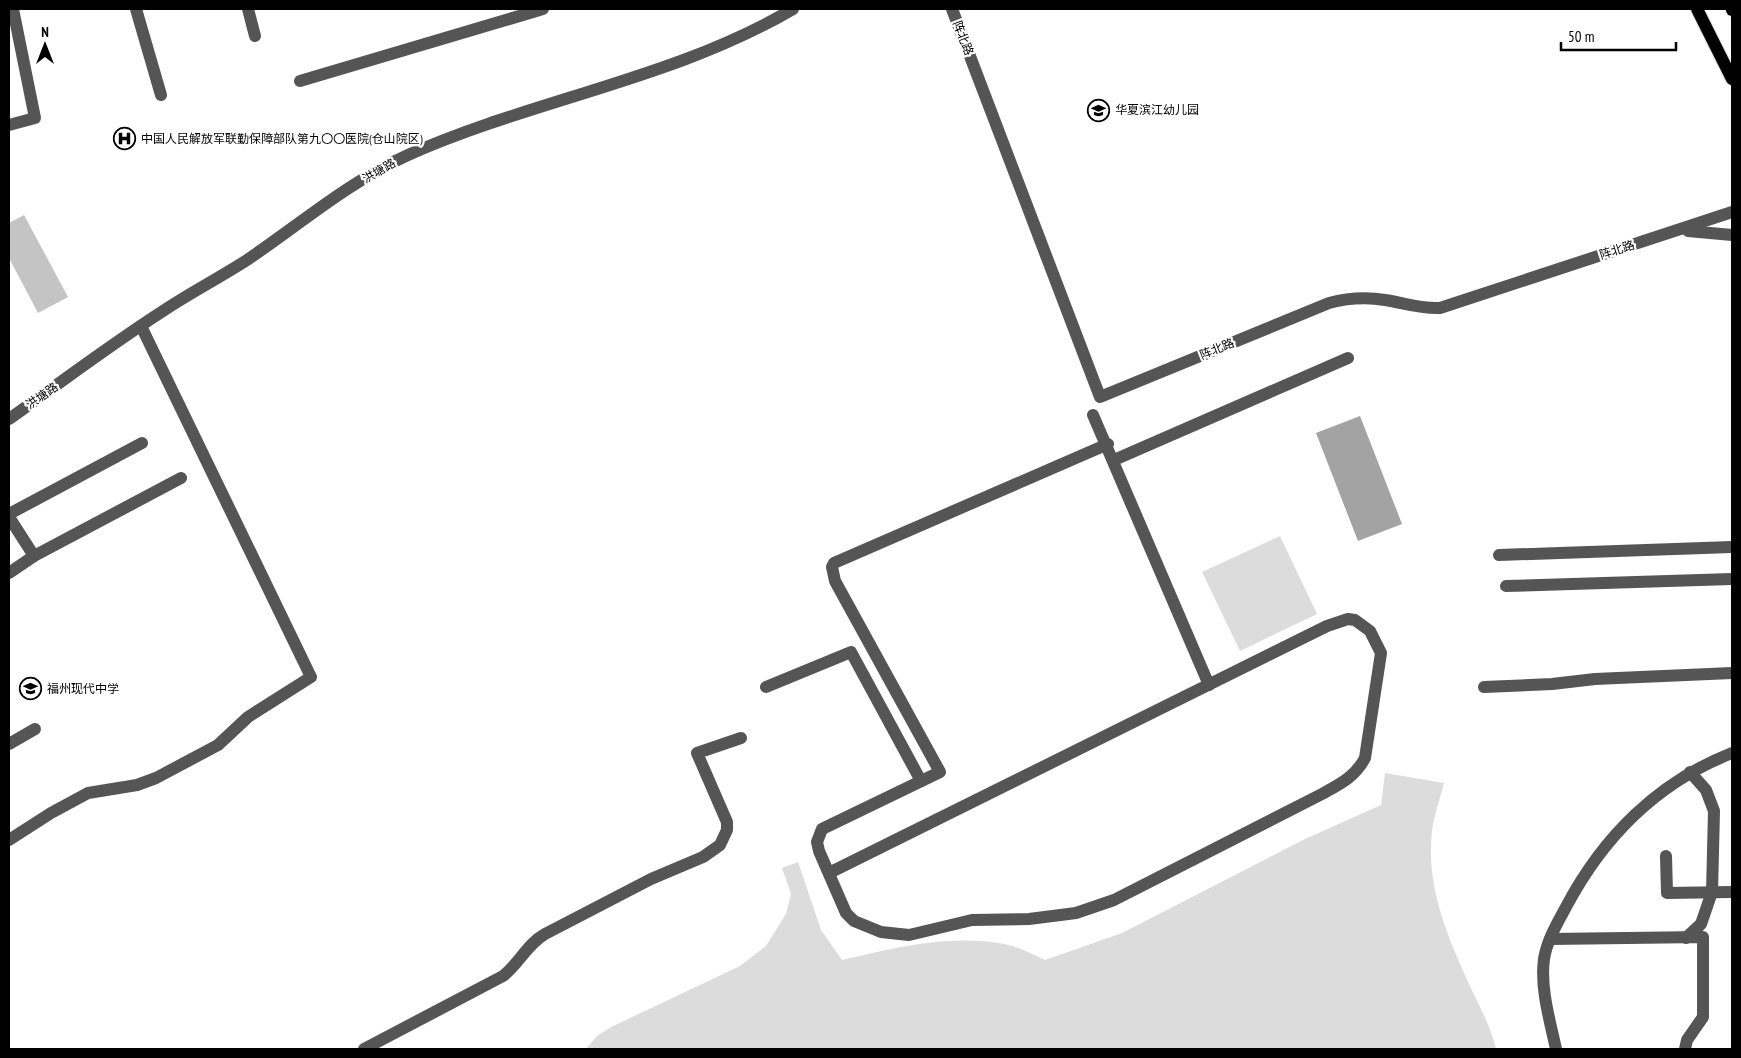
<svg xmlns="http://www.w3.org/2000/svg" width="1741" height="1058" font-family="'PT Sans Narrow','Noto Sans SC',sans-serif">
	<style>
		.green { fill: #dcdcdc }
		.water { fill: #a3a3a3 }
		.building { fill: #c4c4c4 }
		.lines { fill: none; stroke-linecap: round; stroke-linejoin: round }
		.major-casing { stroke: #dbdbdb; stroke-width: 14 }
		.minor { stroke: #555; stroke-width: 12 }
		.major { stroke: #000; stroke-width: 12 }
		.labels { text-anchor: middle; stroke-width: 4.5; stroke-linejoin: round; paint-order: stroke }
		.street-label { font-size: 12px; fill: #000; stroke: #fff }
		.poi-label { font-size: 12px; fill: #000; stroke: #fff; text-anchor: start }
	</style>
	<rect width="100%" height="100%" fill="#fff"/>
	<g class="green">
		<polygon points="1280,536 1317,614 1240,651 1202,572"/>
		<path d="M1385,773L1444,783C1440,799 1434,815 1432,831C1426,886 1446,933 1468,982C1478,1004 1491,1026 1496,1049H586L597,1036L611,1027L740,966L766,946L786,914L791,894L782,868L798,862L821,930L842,960C893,948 945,935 998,943C1015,945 1030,953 1045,960L1122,933L1305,839L1381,805Z"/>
	</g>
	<polygon class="water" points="1360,416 1402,524 1358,541 1316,433"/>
	<polygon class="building" points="24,215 68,297 38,313 9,258 9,223"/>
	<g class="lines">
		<defs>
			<g id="major">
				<polyline points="1697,9 1732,79"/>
				<polyline points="1732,9 1732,10"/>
			</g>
		</defs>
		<use href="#major" class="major-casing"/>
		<g class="minor">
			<polyline points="136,9 161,95"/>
			<polyline points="248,9 255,36"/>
			<path d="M952,9L1100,397L1329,303C1348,298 1366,297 1385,300C1404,303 1420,309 1440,308L1732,212"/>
			<polyline points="300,81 543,9"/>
			<polyline points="9,125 35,118 13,9"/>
			<polyline points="1688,231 1732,235"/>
			<polyline points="1093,415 1209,685"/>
			<path d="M9,419C60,383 110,345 163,311C190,293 219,278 247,260C300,224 350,181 408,155C534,99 674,79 793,9"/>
			<polyline points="1114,460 1348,358"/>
			<polyline points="9,514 142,443"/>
			<polyline points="9,517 34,556"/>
			<polyline points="1499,555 1732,547"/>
			<polyline points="9,573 34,556 181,478"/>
			<polyline points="1506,586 1732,579"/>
			<polyline points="766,687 851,652 921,781"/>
			<polyline points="1484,687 1552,684 1595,679 1732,673"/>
			<polyline points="9,744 35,729"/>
			<polyline points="9,840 51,813 88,793 137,785 156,778 218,745 248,717 311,677 141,326"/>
			<polyline points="1666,856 1667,893 1732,892"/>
			<path d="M829,873L1327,626L1348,619L1355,620L1370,631L1381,653L1365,758C1355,777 1340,784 1322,794L1114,900L1076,913L1029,919L972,920L909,935L881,932L854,921L846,913L819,851L817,842L822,829L940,772L835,581L832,567L834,563L1108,444"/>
			<polyline points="1686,938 1701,924 1712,892 1714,811 1706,790 1690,772"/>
			<polyline points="1550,939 1703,937 1703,1017 1687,1040 1685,1049"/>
			<path d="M364,1049L503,976C519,964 527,944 545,934L651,879L703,857L720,845L727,830V822L697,753L741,738"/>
			<path d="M1556,1049C1550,1021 1540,988 1544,959C1547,940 1557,924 1566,907C1603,837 1658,782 1732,753"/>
		</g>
		<use href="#major" class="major"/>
	</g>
	<defs>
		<symbol id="school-ring" viewBox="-11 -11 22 22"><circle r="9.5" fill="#fff" stroke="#000" stroke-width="1.5"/><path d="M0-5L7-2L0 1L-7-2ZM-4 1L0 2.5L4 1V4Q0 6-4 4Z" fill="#000"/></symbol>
		<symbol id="hospital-ring" viewBox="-11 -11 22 22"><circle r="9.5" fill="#fff" stroke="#000" stroke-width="1.5"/><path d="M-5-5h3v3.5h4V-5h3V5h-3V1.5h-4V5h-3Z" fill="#000"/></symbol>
	</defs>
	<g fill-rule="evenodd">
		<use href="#school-ring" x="1086" y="98" width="25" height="25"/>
		<use href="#hospital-ring" x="112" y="126" width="25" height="25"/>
		<use href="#school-ring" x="18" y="676" width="25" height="25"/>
	</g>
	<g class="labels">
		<g class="street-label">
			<text transform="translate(963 38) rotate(69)" y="4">阵北路</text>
			<text transform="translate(379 171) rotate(-30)" y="4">洪塘路</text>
			<text transform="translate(1617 250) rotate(-18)" y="4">阵北路</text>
			<text transform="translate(1217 349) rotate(-22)" y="4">阵北路</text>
			<text transform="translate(42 396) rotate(-35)" y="4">洪塘路</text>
		</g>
		<g class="poi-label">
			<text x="1115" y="114">华夏滨江幼儿园</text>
			<text x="141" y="143">中国人民解放军联勤保障部队第九〇〇医院(仓山院区)</text>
			<text x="47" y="693">福州现代中学</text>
		</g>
	</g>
	<rect width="1741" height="1058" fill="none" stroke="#000000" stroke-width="20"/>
	<g transform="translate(45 45)" stroke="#ffffff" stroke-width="4" paint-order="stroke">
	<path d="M0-4L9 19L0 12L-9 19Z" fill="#000000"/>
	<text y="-8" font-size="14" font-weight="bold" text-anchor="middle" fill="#000000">N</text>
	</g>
	<path d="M1561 42v8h115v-8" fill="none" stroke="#000000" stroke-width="2.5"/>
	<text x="1568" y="42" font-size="15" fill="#000000" stroke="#ffffff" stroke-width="4" paint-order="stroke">50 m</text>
</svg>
